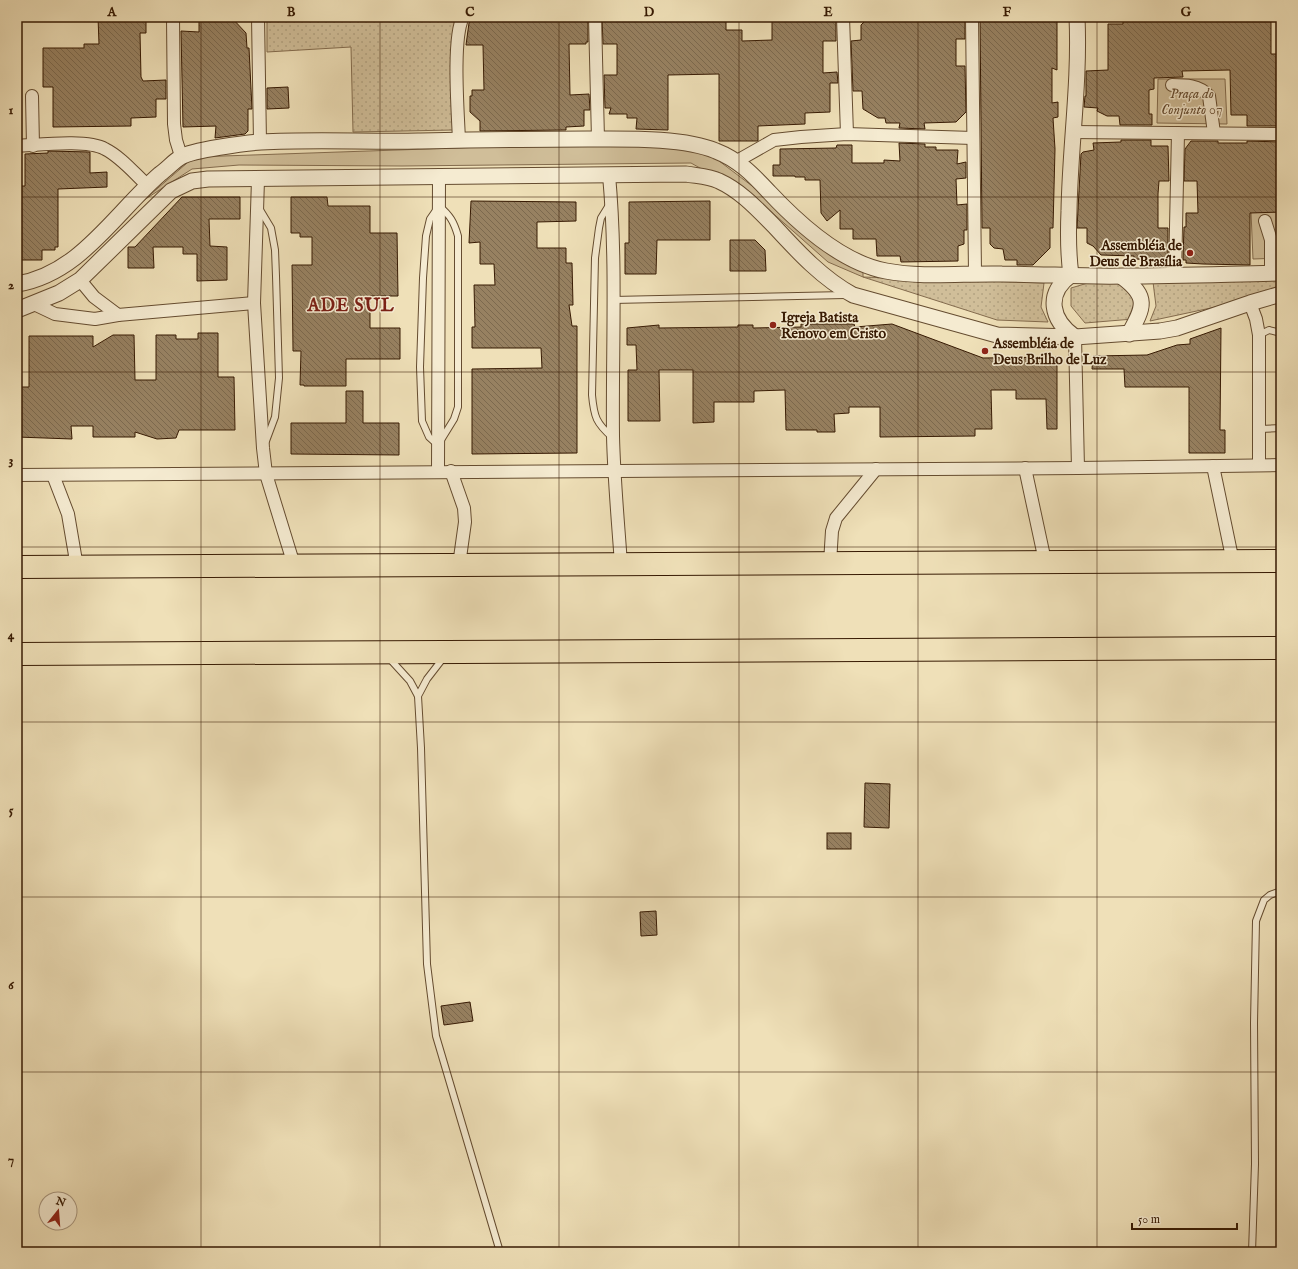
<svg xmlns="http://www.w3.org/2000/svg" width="1298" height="1269" font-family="'IM FELL English',serif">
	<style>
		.grass { fill: url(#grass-dots); stroke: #846c4e }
		.park { fill: #d0be99; stroke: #846c4e }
		.building { fill: url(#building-back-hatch); stroke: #371a03 }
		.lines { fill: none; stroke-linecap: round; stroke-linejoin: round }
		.service-casing { stroke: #654c30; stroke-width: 8 }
		.minor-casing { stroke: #654c30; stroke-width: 14 }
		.tertiary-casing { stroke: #654c30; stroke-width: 17 }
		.motorway-casing { stroke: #371a03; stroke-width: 24 }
		.service { stroke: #f5ebd1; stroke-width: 6 }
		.minor { stroke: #f5ebd1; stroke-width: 12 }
		.tertiary { stroke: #f5ebd1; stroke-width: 15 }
		.motorway { stroke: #efe0b8; stroke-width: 22 }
		.grid { fill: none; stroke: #371a03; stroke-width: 1; stroke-opacity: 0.55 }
		.poi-dot { fill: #8f2418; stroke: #f5ebd1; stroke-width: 1.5 }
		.labels { text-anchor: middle; stroke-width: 3; stroke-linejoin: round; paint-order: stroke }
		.park-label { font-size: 14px; font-style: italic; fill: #654b30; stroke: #f5ebd1 }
		.poi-label { font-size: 14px; font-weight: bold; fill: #371a03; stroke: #f5ebd1; text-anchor: start }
		.district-label { font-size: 18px; font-weight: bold; letter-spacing: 1px; fill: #7a1f14; stroke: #f5ebd1 }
		.neatline { fill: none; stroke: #371a03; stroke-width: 1.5 }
		.grid-label { font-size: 13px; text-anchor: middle; font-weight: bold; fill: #371a03 }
	</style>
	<defs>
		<pattern id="grass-dots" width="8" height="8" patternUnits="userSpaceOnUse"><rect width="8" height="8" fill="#d0be99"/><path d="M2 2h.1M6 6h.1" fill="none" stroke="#b3a382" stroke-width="1.8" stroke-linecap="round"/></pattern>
		<pattern id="building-back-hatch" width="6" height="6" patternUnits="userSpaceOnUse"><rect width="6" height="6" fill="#978161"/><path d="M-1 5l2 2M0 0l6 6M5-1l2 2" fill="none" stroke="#7c694e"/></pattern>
	</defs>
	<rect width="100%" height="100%" fill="#efe0b8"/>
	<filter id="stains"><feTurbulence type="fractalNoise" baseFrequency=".005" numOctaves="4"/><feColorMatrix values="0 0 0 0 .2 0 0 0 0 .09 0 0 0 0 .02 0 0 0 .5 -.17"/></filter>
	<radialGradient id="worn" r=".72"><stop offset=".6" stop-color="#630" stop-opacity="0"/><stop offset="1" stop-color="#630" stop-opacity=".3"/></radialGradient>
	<g class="grass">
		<polygon points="267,17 459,17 453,130 353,132 351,47 267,52"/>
		<polygon points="863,277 1044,283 1041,307 1048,322 997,320"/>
		<polygon points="1281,279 1281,293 1150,321 1156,306 1153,282"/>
		<polygon points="1098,280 1125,283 1136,296 1133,319 1085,323 1071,306 1071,288"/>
	</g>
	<g class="park">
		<polygon points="1158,79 1225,79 1227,124 1157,123"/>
		<polygon points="630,142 702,148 863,270 863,277 828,262 759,201 691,163 402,166 239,165 192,169 144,200 194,157"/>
		<polygon points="1251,212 1281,212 1281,258 1253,259"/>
	</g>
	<g class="building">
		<polygon points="98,17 114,17 114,20 146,18 146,33 140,33 141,77 143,81 166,80 166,99 156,99 156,117 131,118 131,126 53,127 53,87 43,87 43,48 84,48 84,44 99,44"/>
		<polygon points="199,17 231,17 246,33 247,48 249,48 252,109 248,109 248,131 245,134 215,138 216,126 183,127 181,31 199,32"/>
		<polygon points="476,17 588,17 588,42 586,42 586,44 569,44 570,95 589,94 590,110 584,110 584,126 566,127 566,130 480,131 480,121 470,112 470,96 472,96 472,90 484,90 483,45 466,45 469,23"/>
		<polygon points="602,17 726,17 726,30 742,30 742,41 772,40 772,17 836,17 836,41 823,41 823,73 837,72 838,83 830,83 830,112 805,113 805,124 758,126 758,141 719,141 719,74 668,75 668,130 636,129 637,118 627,118 627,114 609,114 611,108 605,108 604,75 617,75 617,44 603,44"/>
		<polygon points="869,17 961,17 961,20 965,20 965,39 956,39 956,66 965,66 966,112 956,122 924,123 925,129 899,128 900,123 886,123 885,118 878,118 863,109 862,91 853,91 851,41 861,40 861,25"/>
		<polygon points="989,17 1057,17 1057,70 1052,68 1052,103 1058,102 1058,117 1053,118 1055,149 1053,228 1050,228 1050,248 1033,265 1017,265 1017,260 1005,260 1003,249 994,248 990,244 990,228 982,228 980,18"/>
		<polygon points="1123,17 1271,17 1271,54 1281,54 1281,117 1278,120 1278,126 1247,126 1247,115 1231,115 1230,70 1182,71 1183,77 1154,78 1154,89 1149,90 1149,114 1152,114 1152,125 1120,125 1119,116 1107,116 1097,111 1098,108 1084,107 1085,96 1086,96 1086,71 1108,70 1108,24 1123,24"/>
		<polygon points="288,87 289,108 267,109 267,88"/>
		<polygon points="1121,140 1151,140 1151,146 1168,146 1169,181 1159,181 1158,194 1158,228 1168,228 1168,260 1134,259 1134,256 1101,255 1093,246 1087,243 1087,228 1077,228 1081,154 1083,152 1094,150 1093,143 1121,142"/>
		<polygon points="1191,141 1218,141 1218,143 1247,143 1247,141 1281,142 1281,212 1250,213 1250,265 1203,264 1186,263 1186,260 1183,260 1184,227 1186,227 1186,213 1198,213 1197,181 1184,181 1185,149"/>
		<polygon points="899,143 925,144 925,147 936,147 936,150 958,150 957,164 966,162 966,178 956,179 957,205 967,204 967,230 964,230 964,244 958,246 958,261 901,262 900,256 877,256 876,239 853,239 853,229 840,229 840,210 827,221 821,213 820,180 805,180 805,177 795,177 795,176 773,176 773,165 780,165 780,149 836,148 837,145 852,145 852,163 884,163 884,160 900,161"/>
		<polygon points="48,151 90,152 90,173 107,172 107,187 58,189 58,247 55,247 55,250 42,250 42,260 17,260 17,186 25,186 25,154 48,153"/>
		<polygon points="182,197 240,197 240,219 209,219 210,246 227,247 227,280 197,281 197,254 183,254 183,247 153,247 154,268 128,268 128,247 135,247"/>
		<polygon points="291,197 327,197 328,206 370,206 370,233 397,233 398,296 370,296 370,328 400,328 400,359 346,359 346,386 304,386 304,385 300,385 301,351 293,351 292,265 312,265 312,237 300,237 300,233 291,233"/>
		<polygon points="471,201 576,202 576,221 537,222 537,248 566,248 566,263 572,263 573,305 569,305 572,326 577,326 577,453 472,454 472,369 542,368 541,348 472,348 472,327 475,327 474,285 495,285 494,264 480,264 480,242 469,243"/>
		<polygon points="710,201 710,240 657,240 656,274 625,274 625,243 629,243 629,202"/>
		<polygon points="730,240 755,240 765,250 766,271 730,271"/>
		<polygon points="801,324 854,324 855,327 892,324 983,358 1057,357 1057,429 1047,429 1046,399 1016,399 1016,390 991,390 992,429 975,429 975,436 880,437 880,407 849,407 849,413 834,414 835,432 817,432 817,430 786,430 785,390 754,391 754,402 714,402 714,422 693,423 693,370 659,370 660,421 628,421 628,370 637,370 636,345 627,345 627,328 659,325 659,328 738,327 738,325 753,325 753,328 801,327"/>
		<polygon points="1221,328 1220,430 1225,430 1225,453 1189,453 1189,387 1125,387 1124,369 1092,369 1093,356 1147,355 1177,345 1190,344 1190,339"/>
		<polygon points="198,333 218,333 218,377 234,377 235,430 179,430 176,438 157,439 135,432 135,437 93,437 93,426 71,426 72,439 17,437 17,387 29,387 29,336 93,336 93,347 113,335 134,335 135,380 156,380 156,335 176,335 176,339 198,339"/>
		<polygon points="346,391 363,391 363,423 399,423 399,455 291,454 291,423 346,423"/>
		<polygon points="865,783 890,784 889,828 864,827"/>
		<rect x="827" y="833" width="24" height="16"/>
		<polygon points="656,911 657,935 641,936 640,912"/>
		<polygon points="470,1002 473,1021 444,1025 441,1006"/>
	</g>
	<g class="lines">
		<defs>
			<g id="service">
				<path d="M609,205L601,218L599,228L595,258L592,395C594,417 596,423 613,438"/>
				<path d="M439,206C450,215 454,222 458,236V407L454,419L438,445L429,437L422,421L420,367L423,278L426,236L430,219Z"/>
				<polyline points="259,208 271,228 275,250 276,276 279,378 275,417 266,441"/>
				<polyline points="613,300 845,295"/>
				<polyline points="1259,335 1269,330 1281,333"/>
				<polyline points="1260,429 1281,428"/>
				<polyline points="389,658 410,681 418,696 421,748 427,964 436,1036 500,1252"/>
				<polyline points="418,696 427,679 444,657"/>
				<polyline points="1252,1252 1255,1164 1254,1023 1256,921 1264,900 1270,895 1281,891"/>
			</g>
			<g id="minor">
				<polyline points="173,17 174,124 176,140 181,156"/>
				<polyline points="258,17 260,142"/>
				<polyline points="595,17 598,139"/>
				<polyline points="843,17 847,134"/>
				<polyline points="972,17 975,273"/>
				<path d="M1172,85C1185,85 1199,85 1209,96L1214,133"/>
				<polyline points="32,96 33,146"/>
				<polyline points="1072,132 1281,134"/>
				<path d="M459,140C458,114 452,38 463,17"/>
				<path d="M17,146C39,145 87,139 105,149C121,157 134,173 147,185"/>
				<polyline points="737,161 774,140 801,137 847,134 973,138"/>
				<path d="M609,175C617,262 612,349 613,436C614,479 618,521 621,564"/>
				<polyline points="258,180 254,303 263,448 266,474 294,565"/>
				<polyline points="1265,221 1271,240 1271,274"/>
				<polyline points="1175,275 1178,133"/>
				<polyline points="80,280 94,297 118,315"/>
				<polyline points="1250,303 1256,319 1259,335 1259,465"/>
				<polyline points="34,304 55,314 95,319 118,315 254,303"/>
				<polyline points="1075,337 1078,468"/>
				<polyline points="1213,466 1233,562"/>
				<polyline points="1025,468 1045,561"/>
				<polyline points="438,471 439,177"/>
				<polyline points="451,471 464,508 465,522 459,565"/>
				<polyline points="17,475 1078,468 1281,465"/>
				<polyline points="53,475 68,514 77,567"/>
				<polyline points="830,563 832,531 836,518 876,469"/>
			</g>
			<g id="tertiary">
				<path d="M1122,277C1149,297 1144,307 1129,334"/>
				<path d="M17,284C80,274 115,213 160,174C167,169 174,161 181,157C192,150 246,143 261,142C313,139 366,142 418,141C475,140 531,139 588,139C624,139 683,137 716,151C739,160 753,175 769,192C799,224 842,263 886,271C923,278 964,273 1002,274C1043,274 1084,277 1124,276C1177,276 1229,274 1281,273"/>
				<path d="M17,310L59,293L80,280L171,191L192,181L208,179L686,174C697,176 709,176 719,181C741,191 758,210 775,227C798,252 823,279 853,295L997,335L1075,337L1160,331L1177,328L1250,303L1281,294"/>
				<path d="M1075,337C1051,320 1045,294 1071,275C1068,253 1068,233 1069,211C1070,147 1080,82 1077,17"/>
			</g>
			<g id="motorway">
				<polyline points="17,567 1281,561"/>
				<polyline points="17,654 1281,648"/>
			</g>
		</defs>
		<use href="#service" class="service-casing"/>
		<use href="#minor" class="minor-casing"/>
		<use href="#tertiary" class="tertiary-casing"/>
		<use href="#motorway" class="motorway-casing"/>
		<use href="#service" class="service"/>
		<use href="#minor" class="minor"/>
		<use href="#tertiary" class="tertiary"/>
		<use href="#motorway" class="motorway"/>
	</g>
	<path class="grid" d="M201,17V1252M380,17V1252M559,17V1252M739,17V1252M918,17V1252M1097,17V1252M17,197H1281M17,372H1281M17,547H1281M17,722H1281M17,897H1281M17,1072H1281"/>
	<g class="poi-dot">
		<circle cx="1190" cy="253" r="4"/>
		<circle cx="773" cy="325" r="4"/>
		<circle cx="985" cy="351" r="4"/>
	</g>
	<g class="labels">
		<g class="park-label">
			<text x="1192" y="98">Praça do<tspan x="1192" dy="16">Conjunto 07</tspan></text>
		</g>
		<g class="poi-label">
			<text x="1182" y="250" text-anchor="end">Assembléia de<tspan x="1182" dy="16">Deus de Brasília</tspan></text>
			<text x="781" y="322">Igreja Batista<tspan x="781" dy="16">Renovo em Cristo</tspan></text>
			<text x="993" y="348">Assembléia de<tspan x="993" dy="16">Deus Brilho de Luz</tspan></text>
		</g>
		<g class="district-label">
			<text x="351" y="311">ADE SUL</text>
		</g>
	</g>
	<rect width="1298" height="1269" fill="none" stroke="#efe0b8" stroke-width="44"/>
	<g transform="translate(58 1211) rotate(17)"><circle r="19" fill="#f5ebd1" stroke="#a9977f"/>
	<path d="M0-3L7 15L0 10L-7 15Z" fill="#8f2418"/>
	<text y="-6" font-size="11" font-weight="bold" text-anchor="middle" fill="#371a03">N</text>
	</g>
	<path d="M1132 1223v6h105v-6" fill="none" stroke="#371a03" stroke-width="2"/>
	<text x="1138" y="1223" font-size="12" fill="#371a03" stroke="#f5ebd1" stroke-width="3" paint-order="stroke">50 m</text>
	<rect x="22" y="22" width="1254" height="1225" class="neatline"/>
	<g class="grid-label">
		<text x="112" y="16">A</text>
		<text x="291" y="16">B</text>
		<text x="470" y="16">C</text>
		<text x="649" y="16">D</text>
		<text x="828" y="16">E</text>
		<text x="1007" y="16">F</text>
		<text x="1186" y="16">G</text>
		<text x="11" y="114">1</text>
		<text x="11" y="289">2</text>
		<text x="11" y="464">3</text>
		<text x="11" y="639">4</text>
		<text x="11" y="814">5</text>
		<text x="11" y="989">6</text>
		<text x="11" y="1164">7</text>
	</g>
	<rect width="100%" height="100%" filter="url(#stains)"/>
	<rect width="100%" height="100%" fill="url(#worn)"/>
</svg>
